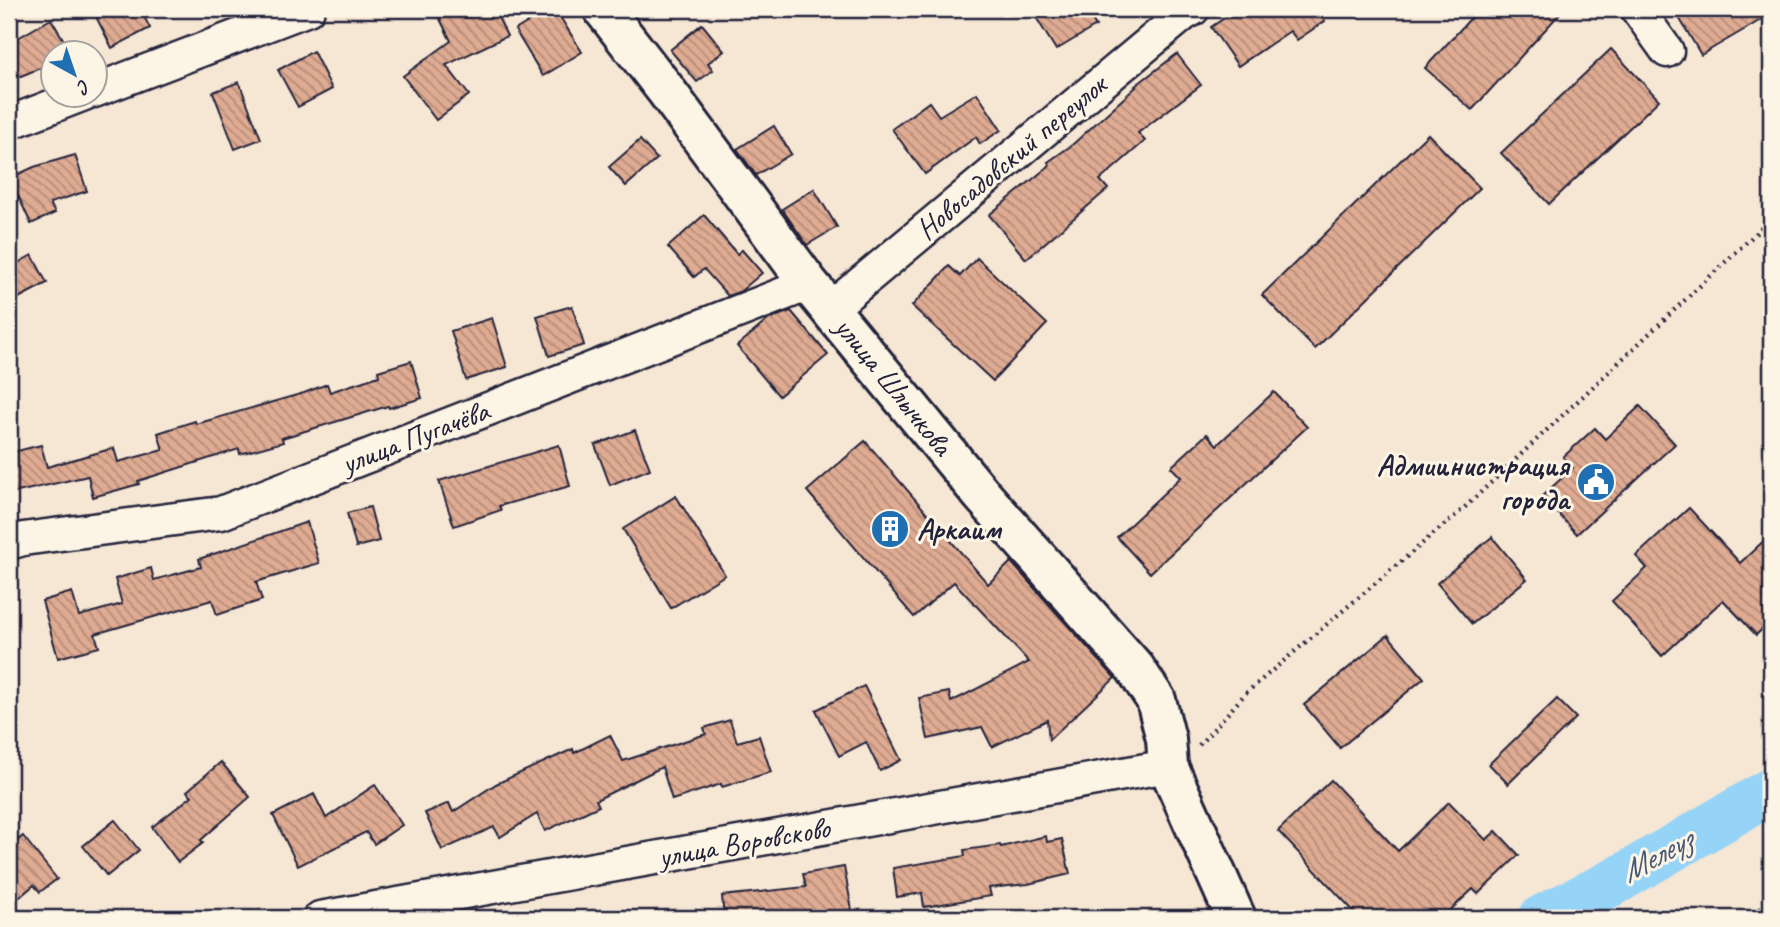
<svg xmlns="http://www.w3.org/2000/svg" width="1780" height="927" font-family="Caveat,sans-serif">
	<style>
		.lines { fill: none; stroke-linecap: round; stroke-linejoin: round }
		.river { stroke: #96d4f7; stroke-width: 47 }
		.building { fill: url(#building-back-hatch); stroke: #22223b; stroke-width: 2 }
		.minor-casing { stroke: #22223b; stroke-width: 37 }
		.tertiary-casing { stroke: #22223b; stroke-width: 44 }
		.path { stroke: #22223b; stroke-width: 4.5; stroke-dasharray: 2 5; stroke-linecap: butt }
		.minor { stroke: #fcf5e5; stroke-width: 32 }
		.tertiary { stroke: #fcf5e5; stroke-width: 38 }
		.labels { text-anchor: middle; stroke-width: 6; stroke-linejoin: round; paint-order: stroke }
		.street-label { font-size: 30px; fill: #22223b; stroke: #fcf5e5 }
		.poi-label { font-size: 30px; font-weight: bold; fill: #22223b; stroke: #fcf5e5; text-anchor: end }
		.water-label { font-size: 32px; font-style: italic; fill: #455773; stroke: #fcf5e5 }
	</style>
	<defs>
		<pattern id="building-back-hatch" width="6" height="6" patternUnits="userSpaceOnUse" patternTransform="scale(1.75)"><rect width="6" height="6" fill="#dfab92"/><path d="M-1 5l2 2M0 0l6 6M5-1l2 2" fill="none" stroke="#b48b78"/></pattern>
	</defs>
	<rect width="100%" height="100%" fill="#f6e6d4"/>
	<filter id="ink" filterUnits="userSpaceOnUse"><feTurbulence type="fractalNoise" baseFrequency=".0143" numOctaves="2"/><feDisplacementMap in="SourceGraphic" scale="14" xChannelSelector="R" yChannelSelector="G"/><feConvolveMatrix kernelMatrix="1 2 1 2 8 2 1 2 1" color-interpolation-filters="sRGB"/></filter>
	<g filter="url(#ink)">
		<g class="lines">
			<polyline class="river" points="1542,918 1616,881 1771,791"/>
		</g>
		<g class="building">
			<polygon points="92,9 140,9 150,28 112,48"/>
			<polygon points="435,9 494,9 507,36 446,65 469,95 436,120 403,76 451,41"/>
			<polygon points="550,9 555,9 582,52 543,76 515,30"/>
			<polygon points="1031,9 1086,9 1096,26 1056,50"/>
			<polygon points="1238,9 1323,9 1318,12 1325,21 1297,40 1290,31 1238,66 1211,27"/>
			<polygon points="1479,9 1564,9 1472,110 1425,68"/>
			<polygon points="1674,9 1771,9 1771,14 1701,55"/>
			<polygon points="51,19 71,52 52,52 52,63 9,81 9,43"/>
			<polygon points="702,24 724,51 708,63 713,70 697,82 670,50"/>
			<polygon points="1611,49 1659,100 1549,204 1501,153"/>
			<polygon points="313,51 332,89 298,107 278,70"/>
			<polygon points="1177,54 1201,85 1138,133 1145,141 1100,180 1108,189 1026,259 989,215 1050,165 1048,162 1072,145 1136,87 1135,86"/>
			<polygon points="239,82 261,139 235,149 213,92"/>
			<polygon points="977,93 1001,130 980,144 976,137 925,174 892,129 929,102 939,116"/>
			<polygon points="774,126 791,154 756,175 737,149"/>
			<polygon points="1428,134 1480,188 1315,349 1262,295"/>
			<polygon points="640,140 657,159 626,186 609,167"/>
			<polygon points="75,155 87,191 50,203 55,213 31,224 10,178 34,167"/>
			<polygon points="814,189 837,227 807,245 782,209"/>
			<polygon points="704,215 737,254 742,250 762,273 741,291 728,296 704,269 694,277 668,247"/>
			<polygon points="32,255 47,283 9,303 9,268"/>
			<polygon points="977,258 1047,324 993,381 912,306 949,266 960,276"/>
			<polygon points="572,306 584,345 549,356 537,316"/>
			<polygon points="791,311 828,355 779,396 737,346 769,319"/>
			<polygon points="492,318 507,367 466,380 451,331"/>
			<polygon points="411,361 422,398 389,408 388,406 282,438 283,442 240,454 239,449 138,481 139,484 93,497 88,476 13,493 9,474 9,453 41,445 47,467 114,448 118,462 163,450 158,433 195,421 196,424 304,393 327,384 330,392 379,376 378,371"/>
			<polygon points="1274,392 1307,427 1150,573 1117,537 1181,477 1171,467 1207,434 1217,445"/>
			<polygon points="1640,406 1675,444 1577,534 1542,496 1573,468 1563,457 1595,428 1605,439"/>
			<polygon points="635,430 650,469 610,485 595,445"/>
			<polygon points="865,441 988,584 1011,562 1115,678 1049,740 1047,720 992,747 982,727 928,739 919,698 949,692 951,702 1029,662 954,582 914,617 807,491"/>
			<polygon points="559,445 570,486 499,506 501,510 454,526 439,481"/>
			<polygon points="676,496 725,575 671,608 623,529"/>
			<polygon points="370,507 379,541 356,547 347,513"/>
			<polygon points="1689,508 1740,563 1771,534 1771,621 1756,635 1723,600 1662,656 1612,601 1647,568 1636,556"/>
			<polygon points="307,522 319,563 256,582 262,600 217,615 212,600 95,634 99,647 58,658 42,601 72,592 79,616 122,604 115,579 151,568 154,580 201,567 199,559"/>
			<polygon points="1492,537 1527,579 1472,624 1437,583"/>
			<polygon points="1388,635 1424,678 1340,748 1304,705"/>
			<polygon points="864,686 901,760 880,771 866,742 839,756 816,710"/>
			<polygon points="1557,699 1576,718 1508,784 1489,764"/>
			<polygon points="730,720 737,742 759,736 771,772 722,787 721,784 672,800 662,767 596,800 599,806 545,831 537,814 500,837 494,827 442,850 425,813 449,803 453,812 496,784 573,749 574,753 610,735 623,761 706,734 704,728"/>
			<polygon points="221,762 250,797 201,840 203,843 178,862 152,827 192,796 187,791"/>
			<polygon points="1331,780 1398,851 1449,802 1486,840 1496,831 1519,855 1478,894 1473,889 1442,918 1360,918 1278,831"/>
			<polygon points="375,785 402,825 374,844 366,832 298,866 273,815 314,794 326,818"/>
			<polygon points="115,820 139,850 107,876 83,846"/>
			<polygon points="23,836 57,879 40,892 34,885 9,906 9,847"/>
			<polygon points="1046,836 1047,842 1062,839 1070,874 1028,884 989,888 991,896 924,907 922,893 897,897 893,868 965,856 964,850 1000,845 1001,847"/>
			<polygon points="844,867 852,910 804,918 724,918 722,896 806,887 803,874"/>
		</g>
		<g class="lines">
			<defs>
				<g id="minor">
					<polyline points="1637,9 1667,51"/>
					<polyline points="94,91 308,9"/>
					<polyline points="9,123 84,94"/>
					<polyline points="831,308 1184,14 1193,9"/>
					<polyline points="9,543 23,539 221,513 809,284"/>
					<polyline points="320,918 1168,766"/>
				</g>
				<polyline id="tertiary" points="603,9 665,89 809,284 982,495 1135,668 1156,700 1166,739 1168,766 1236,918"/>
			</defs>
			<use href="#minor" class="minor-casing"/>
			<use href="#tertiary" class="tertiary-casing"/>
			<g class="path">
				<polyline points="1199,745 1247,692 1463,509 1771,219"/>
				<polyline points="1749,918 1771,900"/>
			</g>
			<use href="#minor" class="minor"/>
			<use href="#tertiary" class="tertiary"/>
		</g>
	</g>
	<defs>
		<symbol id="civic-disc" viewBox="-11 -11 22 22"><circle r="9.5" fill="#1f6fb2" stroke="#fcf5e5"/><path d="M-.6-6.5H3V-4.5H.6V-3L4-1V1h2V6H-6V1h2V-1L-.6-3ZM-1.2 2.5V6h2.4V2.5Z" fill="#fff"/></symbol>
		<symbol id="building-disc" viewBox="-11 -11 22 22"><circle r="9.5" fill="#1f6fb2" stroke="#fcf5e5"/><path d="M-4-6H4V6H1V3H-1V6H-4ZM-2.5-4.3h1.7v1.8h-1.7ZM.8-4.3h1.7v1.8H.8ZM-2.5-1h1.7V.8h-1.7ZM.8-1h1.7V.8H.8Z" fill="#fff"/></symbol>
	</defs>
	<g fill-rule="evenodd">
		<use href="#civic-disc" x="1574" y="460" width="44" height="44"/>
		<use href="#building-disc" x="868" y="507" width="44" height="44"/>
	</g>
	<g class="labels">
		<g class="street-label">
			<text transform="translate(1011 157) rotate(-40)" y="10">Новосадовский переулок</text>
			<text transform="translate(894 386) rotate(51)" y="10">улица Шлычкова</text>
			<text transform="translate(415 437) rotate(-21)" y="10">улица Пугачёва</text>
			<text transform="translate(744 842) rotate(-10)" y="10">улица Воровсково</text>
		</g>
		<g class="poi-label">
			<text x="1569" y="475">Адмиинистрация<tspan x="1569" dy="34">города</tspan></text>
			<text x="917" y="539" text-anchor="start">Аркаим</text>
		</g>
		<g class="water-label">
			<text transform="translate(1656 855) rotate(-29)" y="11">Мелеуз</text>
		</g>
	</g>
	<rect width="1780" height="927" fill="none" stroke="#fcf5e5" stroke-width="35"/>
	<rect x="18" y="18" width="1745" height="892" fill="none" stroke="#22223b" stroke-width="2.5" filter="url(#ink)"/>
	<g transform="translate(74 74) rotate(140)"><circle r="33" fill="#fcf5e5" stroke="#a5a1a1" stroke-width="2"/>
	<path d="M0-5L12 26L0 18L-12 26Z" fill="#1f6fb2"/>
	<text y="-10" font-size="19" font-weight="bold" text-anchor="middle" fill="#22223b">С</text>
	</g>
</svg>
